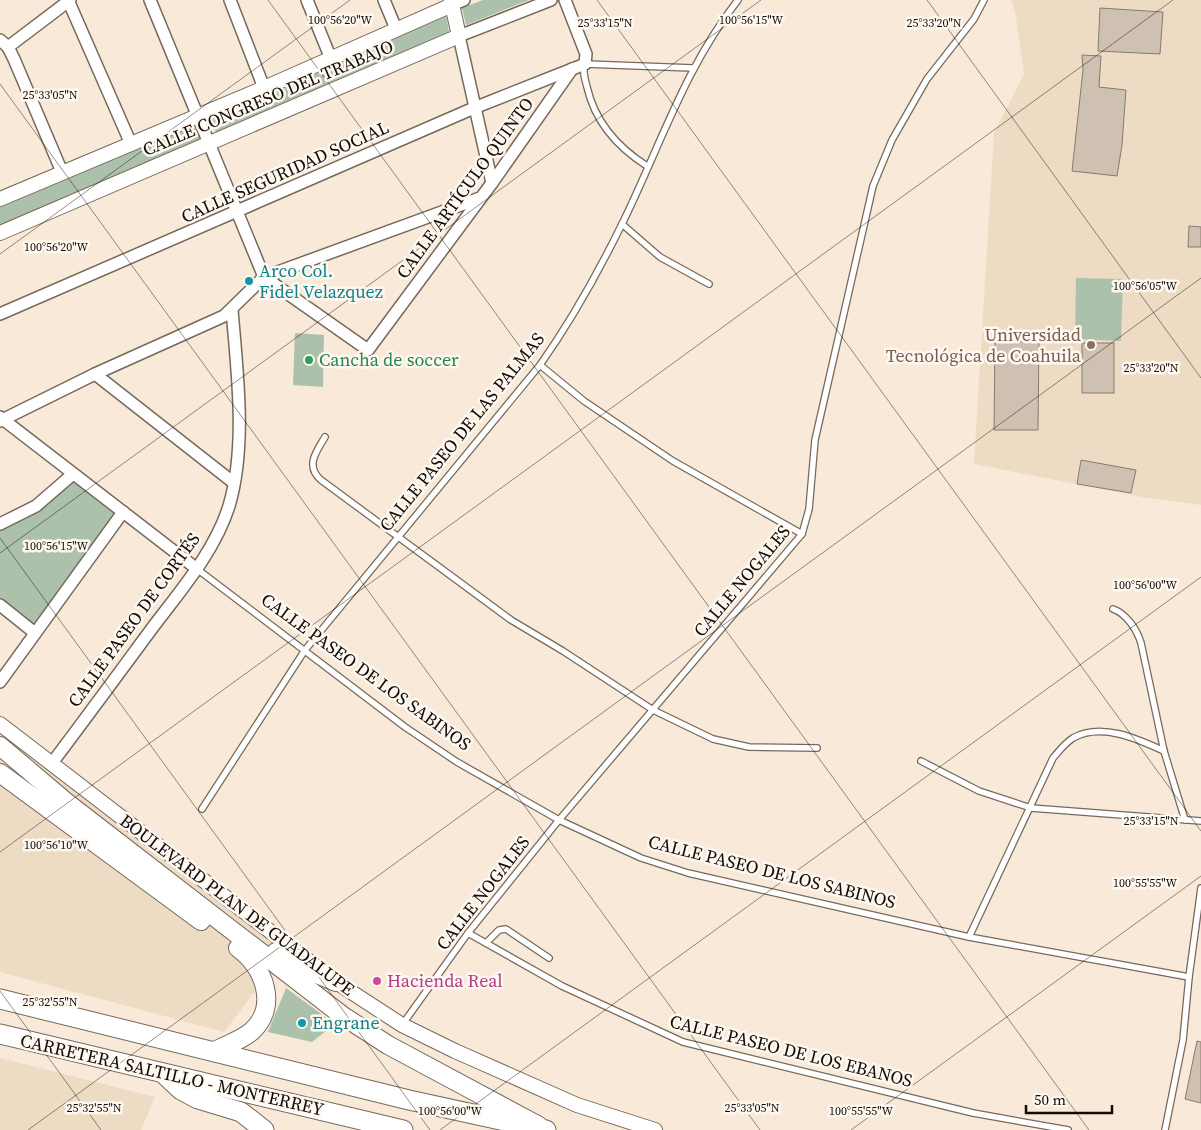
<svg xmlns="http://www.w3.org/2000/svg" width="1201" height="1130" font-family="'Source Serif 4',serif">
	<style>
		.built { fill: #eedbc4 }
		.green { fill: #abc1ac }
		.building { fill: #cfc1b1; stroke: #887b6c }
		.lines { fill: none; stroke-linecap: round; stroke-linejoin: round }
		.service-casing { stroke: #76695b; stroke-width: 8 }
		.minor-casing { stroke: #76695b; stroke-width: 14 }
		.tertiary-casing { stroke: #76695b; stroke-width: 16 }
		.primary-casing { stroke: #76695b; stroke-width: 20 }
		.trunk-casing { stroke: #76695b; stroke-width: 21 }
		.service { stroke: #fff; stroke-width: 5.5 }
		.minor { stroke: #fff; stroke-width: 11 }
		.tertiary { stroke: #fff; stroke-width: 14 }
		.primary { stroke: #fff; stroke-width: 18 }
		.trunk { stroke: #fff; stroke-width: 19 }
		.ticks { fill: none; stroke: #110c07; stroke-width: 1; stroke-opacity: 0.45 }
		.culture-dot { fill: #0f9aa8; stroke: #fef8f1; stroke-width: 2 }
		.education-dot { fill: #8d6e63; stroke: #fef8f1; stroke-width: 2 }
		.leisure-dot { fill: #2e9e5b; stroke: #fef8f1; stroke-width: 2 }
		.hotel-dot { fill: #d1479c; stroke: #fef8f1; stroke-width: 2 }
		.labels { text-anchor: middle; stroke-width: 5; stroke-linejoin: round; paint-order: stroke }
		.street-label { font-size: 18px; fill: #110c07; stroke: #fef8f1 }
		.culture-label { font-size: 18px; fill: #0d838f; stroke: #fef8f1; text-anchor: start }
		.education-label { font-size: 18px; fill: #785e54; stroke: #fef8f1; text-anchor: end }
		.leisure-label { font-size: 18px; fill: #27864d; stroke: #fef8f1; text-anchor: start }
		.hotel-label { font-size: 18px; fill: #b23c85; stroke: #fef8f1; text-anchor: start }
		.ticks-label { font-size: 12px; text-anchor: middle; fill: #110c07; stroke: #fef8f1; stroke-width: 5; stroke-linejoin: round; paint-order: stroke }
	</style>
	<rect width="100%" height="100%" fill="#f8e9d8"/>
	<g class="built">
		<polygon points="1011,0 1201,0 1201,505 1142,497 974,464 994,133 1024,74 1015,11"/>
		<polygon points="0,718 292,943 224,1032 0,972"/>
		<polygon points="0,1058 32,1066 155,1097 141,1130 0,1130"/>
	</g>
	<g class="green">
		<polygon points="483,0 529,0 466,25 462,8"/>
		<polygon points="446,15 449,32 217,134 208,117"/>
		<polygon points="193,124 200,139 0,225 0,206"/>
		<polygon points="1076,278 1123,279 1121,341 1075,339"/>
		<polygon points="295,333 324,335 323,387 293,385"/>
		<path d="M74,481L115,514L33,625L0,599V529C28,518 52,501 74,481Z"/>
		<polygon points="286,988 335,1024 312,1042 268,1032"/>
	</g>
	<g class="building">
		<polygon points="1100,8 1163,12 1160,54 1098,51"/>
		<polygon points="1082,55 1101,56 1099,87 1126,90 1122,145 1117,176 1072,171 1083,70"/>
		<polygon points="1189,226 1201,227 1201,247 1188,247"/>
		<polygon points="995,341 1039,342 1038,430 994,430"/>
		<rect x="1082" y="343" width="32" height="50"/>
		<polygon points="1081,460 1136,470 1131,493 1077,484"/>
		<polygon points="1197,1041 1201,1042 1201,1103 1185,1099"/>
	</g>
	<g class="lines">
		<defs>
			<g id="service">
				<path d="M647,166C617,147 595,122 587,87C585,79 582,71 585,64L693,68"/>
				<polyline points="622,224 660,257 709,284"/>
				<polyline points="540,365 584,401 673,461 802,534"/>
				<path d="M325,437C316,452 305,466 321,480L511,620L563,651L653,710L713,739L749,747L817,748"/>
				<polyline points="197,569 405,727 457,762 559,820 641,858 688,873 969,937 1189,977"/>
				<path d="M1113,609C1127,614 1137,630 1141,643L1164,751L1185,820"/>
				<polyline points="921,761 979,791 1031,808 1201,821"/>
				<path d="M202,809L305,650L540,365C571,321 598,273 622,224C659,149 685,67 738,0"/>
				<polyline points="468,933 562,986 683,1042 973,1113 1068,1130"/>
				<path d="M969,937L1053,758C1059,751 1065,743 1073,738C1101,722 1138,739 1164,751"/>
				<polyline points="486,943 499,930 506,929 549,958"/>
				<polyline points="402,1025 468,933 559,820 802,534 809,509 815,440 873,186 892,140 927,79 974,19 984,0"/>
				<polyline points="1165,1130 1183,1040 1189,977 1201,888"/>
			</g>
			<g id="minor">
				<polyline points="68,0 131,144"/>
				<polyline points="150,0 264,277 368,350 492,183 572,69"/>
				<polyline points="230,0 264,88"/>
				<polyline points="307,0 331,59"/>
				<polyline points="384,0 396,29"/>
				<polyline points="452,5 464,0"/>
				<polyline points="0,40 8,47 14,59 62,172"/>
				<polyline points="8,47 70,0"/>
				<polyline points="492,183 459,36 551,0"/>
				<polyline points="0,314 474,108 585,64 586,54 565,0"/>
				<polyline points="95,374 234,483"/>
				<polyline points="0,417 197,569"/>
				<polyline points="0,421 95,374 224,316 264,277 480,198"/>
				<polyline points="0,524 36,506 73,474"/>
				<polyline points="0,605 35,633"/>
				<polyline points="0,682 123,512"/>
				<path d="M52,763C86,718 119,673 153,627C181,590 215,551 229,506C247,446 237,371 232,310"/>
			</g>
			<g id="tertiary">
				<polyline points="0,199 264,88 452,5"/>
				<polyline points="0,233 459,36 451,0"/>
				<polyline points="0,724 336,982 402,1025 455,1051 577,1105 655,1130"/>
			</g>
			<g id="primary">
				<polyline points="0,746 66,802 343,1016 388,1045 539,1126"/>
				<polyline points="0,773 201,921"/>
				<polyline points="276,952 307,970 336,982"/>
				<path d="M215,1051C226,1045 242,1040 252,1031C279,1006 264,967 238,948"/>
			</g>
			<g id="trunk">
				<polyline points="0,999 409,1100 546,1130"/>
				<polyline points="0,1034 403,1130"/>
				<polyline points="164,1074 181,1090 198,1099 241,1112 264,1130"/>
			</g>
		</defs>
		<use href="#service" class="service-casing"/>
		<use href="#minor" class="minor-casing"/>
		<use href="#tertiary" class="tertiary-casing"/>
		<use href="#primary" class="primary-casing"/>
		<use href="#trunk" class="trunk-casing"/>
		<use href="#service" class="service"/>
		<use href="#minor" class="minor"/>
		<use href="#tertiary" class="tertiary"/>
		<use href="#primary" class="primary"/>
		<use href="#trunk" class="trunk"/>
	</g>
	<path class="ticks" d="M268,0L1089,1130M597,0L1201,831M927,0L1201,378M0,84L760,1130M0,254L350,0M0,538L430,1130M0,553L761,0M0,852L1173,0M0,991L101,1130M28,1130L1201,278M440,1130L1201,577M851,1130L1201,876"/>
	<g class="culture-dot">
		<circle cx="249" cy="281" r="5"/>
		<circle cx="302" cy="1023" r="5"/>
	</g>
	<circle class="education-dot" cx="1091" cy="345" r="5"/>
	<circle class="leisure-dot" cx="309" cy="360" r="5"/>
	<circle class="hotel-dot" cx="377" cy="981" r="5"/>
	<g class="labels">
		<g class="street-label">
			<text transform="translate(268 98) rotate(-23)" y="6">CALLE CONGRESO DEL TRABAJO</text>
			<text transform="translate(285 172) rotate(-24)" y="6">CALLE SEGURIDAD SOCIAL</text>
			<text transform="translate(465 188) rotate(-54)" y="6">CALLE ARTÍCULO QUINTO</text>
			<text transform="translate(462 432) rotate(-51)" y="6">CALLE PASEO DE LAS PALMAS</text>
			<text transform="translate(742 581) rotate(-50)" y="6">CALLE NOGALES</text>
			<text transform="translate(134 620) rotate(-54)" y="6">CALLE PASEO DE CORTÉS</text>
			<text transform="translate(366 672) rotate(36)" y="6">CALLE PASEO DE LOS SABINOS</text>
			<text transform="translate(772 872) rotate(14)" y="6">CALLE PASEO DE LOS SABINOS</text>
			<text transform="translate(483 893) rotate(-52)" y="6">CALLE NOGALES</text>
			<text transform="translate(237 905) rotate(37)" y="6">BOULEVARD PLAN DE GUADALUPE</text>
			<text transform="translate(791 1051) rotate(14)" y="6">CALLE PASEO DE LOS EBANOS</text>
			<text transform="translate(172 1075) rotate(13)" y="6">CARRETERA SALTILLO - MONTERREY</text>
		</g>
		<g class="culture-label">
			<text x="259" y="277">Arco Col.<tspan x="259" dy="21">Fidel Velazquez</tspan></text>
			<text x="312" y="1029">Engrane</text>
		</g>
		<g class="education-label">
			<text x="1081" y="341">Universidad<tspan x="1081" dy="21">Tecnológica de Coahuila</tspan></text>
		</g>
		<g class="leisure-label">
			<text x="319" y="366">Cancha de soccer</text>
		</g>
		<g class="hotel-label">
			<text x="387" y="987">Hacienda Real</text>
		</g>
	</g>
	<g class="ticks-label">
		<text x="340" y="24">100°56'20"W</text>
		<text x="751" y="24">100°56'15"W</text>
		<text x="605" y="27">25°33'15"N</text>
		<text x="934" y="27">25°33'20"N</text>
		<text x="50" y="99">25°33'05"N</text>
		<text x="56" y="251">100°56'20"W</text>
		<text x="1145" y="290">100°56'05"W</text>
		<text x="1151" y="372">25°33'20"N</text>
		<text x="56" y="550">100°56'15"W</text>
		<text x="1145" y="589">100°56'00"W</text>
		<text x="1151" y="825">25°33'15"N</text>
		<text x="56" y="849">100°56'10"W</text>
		<text x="1145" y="887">100°55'55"W</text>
		<text x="50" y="1006">25°32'55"N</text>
		<text x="94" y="1112">25°32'55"N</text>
		<text x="752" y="1112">25°33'05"N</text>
		<text x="450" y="1115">100°56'00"W</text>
		<text x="861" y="1115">100°55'55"W</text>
	</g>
	<path d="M1026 1105v8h86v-8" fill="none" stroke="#110c07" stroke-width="2.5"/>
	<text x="1034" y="1105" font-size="15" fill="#110c07" stroke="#fef8f1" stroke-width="4" paint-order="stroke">50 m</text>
</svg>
